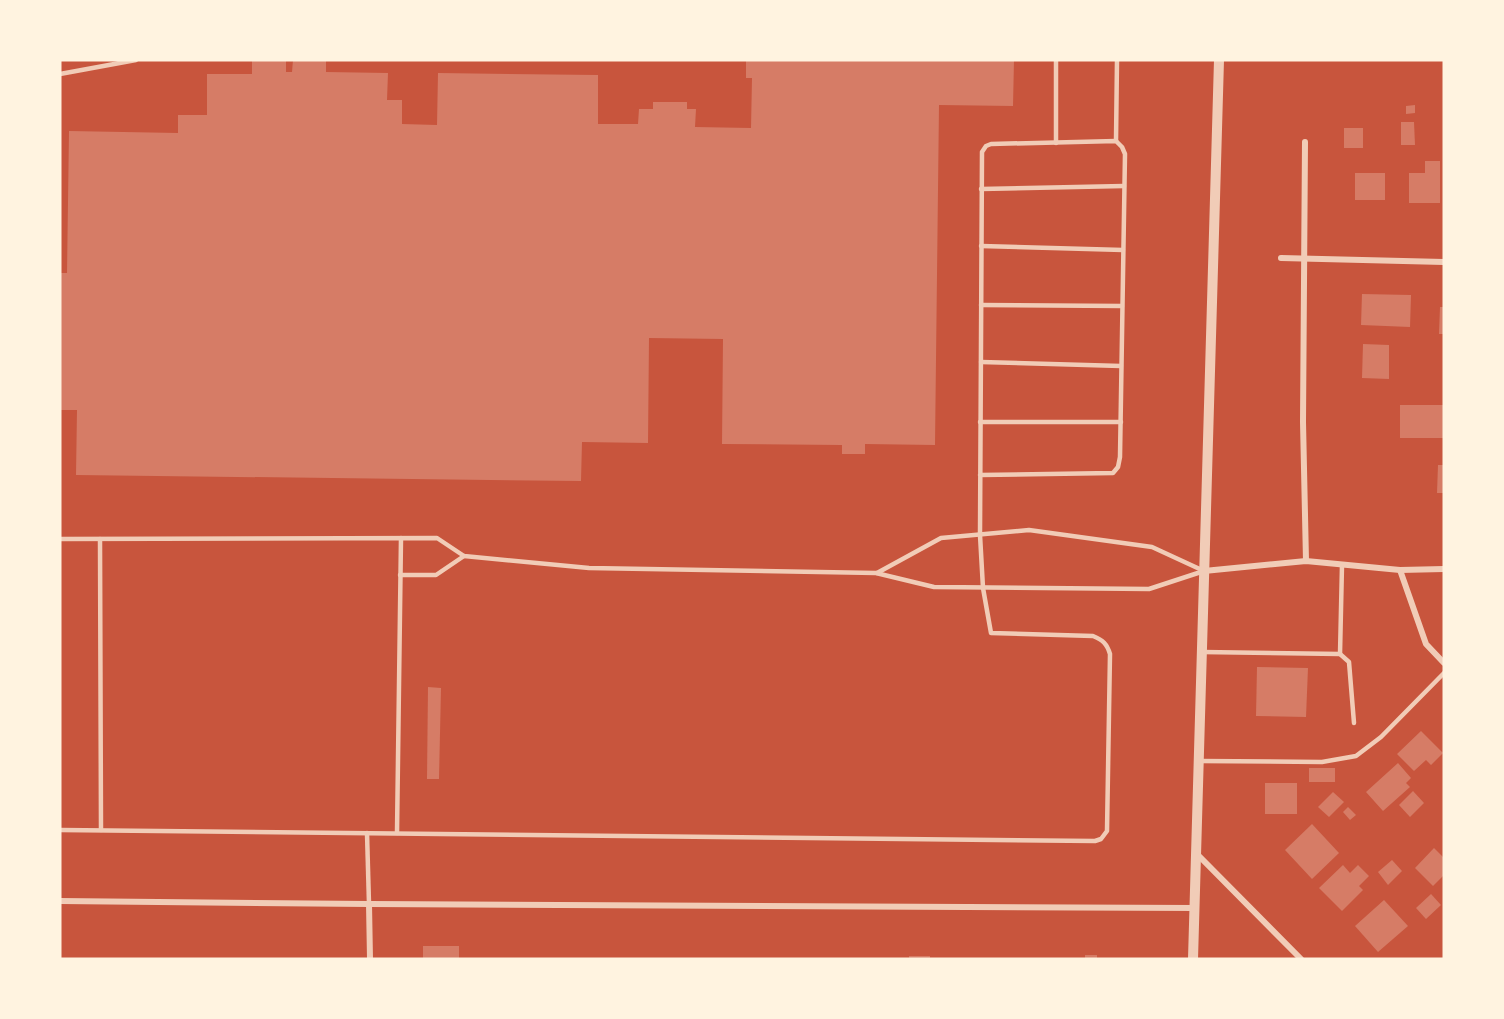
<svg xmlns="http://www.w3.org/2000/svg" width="1504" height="1019" font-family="Bitter,serif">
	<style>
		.building { fill: #d67c66 }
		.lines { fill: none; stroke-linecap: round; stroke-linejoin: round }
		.service { stroke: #f1ccb7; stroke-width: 4.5 }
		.minor { stroke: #f1ccb7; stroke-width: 6 }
		.tertiary { stroke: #f1ccb7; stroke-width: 10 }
	</style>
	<rect width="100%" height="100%" fill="#c8553d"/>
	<g class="building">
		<polygon points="252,60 286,60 286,72 292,72 293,60 326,60 326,72 388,73 387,100 402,100 402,124 437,125 438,73 598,75 598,124 638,124 639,109 653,109 653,102 687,102 687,109 696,109 695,127 751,128 752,78 746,78 746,60 1014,60 1013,106 939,105 935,445 865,444 865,454 842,454 842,445 722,444 723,339 649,338 648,443 582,442 581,481 76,475 77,410 60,410 60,273 67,273 69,131 178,133 178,115 207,115 207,74 252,74"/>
		<polygon points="1415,105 1415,113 1406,114 1406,106"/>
		<polygon points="1401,122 1414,122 1415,145 1401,145"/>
		<rect x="1344" y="128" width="19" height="20"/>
		<polygon points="1425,161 1440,161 1440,203 1409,203 1409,173 1425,173"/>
		<rect x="1355" y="173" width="30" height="27"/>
		<polygon points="1362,294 1411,295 1410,327 1361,325"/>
		<polygon points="1440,307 1444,307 1444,334 1439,334"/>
		<polygon points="1363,344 1389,345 1389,379 1362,378"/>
		<rect x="1400" y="405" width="44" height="33"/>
		<polygon points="1438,465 1444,465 1444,493 1437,493"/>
		<polygon points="1257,667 1308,668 1306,717 1256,716"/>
		<polygon points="428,687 441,688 439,779 427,779"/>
		<polygon points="1421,731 1443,753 1431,765 1426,760 1414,771 1397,754"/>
		<polygon points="1398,763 1411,778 1406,783 1410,787 1383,811 1366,792"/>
		<rect x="1309" y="768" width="26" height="14"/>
		<rect x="1265" y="783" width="32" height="31"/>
		<polygon points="1413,791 1424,803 1410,817 1399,805"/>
		<polygon points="1333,792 1344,802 1329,817 1318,807"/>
		<polygon points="1348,807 1356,815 1350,820 1343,812"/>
		<polygon points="1312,824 1339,853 1312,879 1285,850"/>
		<polygon points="1434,848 1444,858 1444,875 1433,886 1415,868"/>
		<polygon points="1392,860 1402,871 1388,885 1378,872"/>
		<polygon points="1343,865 1350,873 1358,865 1369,876 1359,886 1363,890 1342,911 1319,888"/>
		<polygon points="1431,894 1441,905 1426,919 1416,908"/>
		<polygon points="1384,900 1408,926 1378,952 1355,926"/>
		<rect x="423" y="946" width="36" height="13"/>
		<rect x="1085" y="955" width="12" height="4"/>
		<rect x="909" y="956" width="21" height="3"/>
	</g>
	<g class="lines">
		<g class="service">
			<polyline points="60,74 136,60"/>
			<polyline points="1116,141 1117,60"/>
			<polyline points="1056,143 1056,60"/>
			<polyline points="981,189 1124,186"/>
			<polyline points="981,246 1123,250"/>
			<polyline points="981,305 1122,306"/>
			<polyline points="981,362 1121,366"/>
			<polyline points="980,422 1121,422"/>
			<polyline points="60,539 437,538 464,556 589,568 876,573 934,587 1149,589 1204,571"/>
			<polyline points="100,539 101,830"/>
			<polyline points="877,573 941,538 1029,530 1152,547 1204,571"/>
			<polyline points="400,575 436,575 464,556"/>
			<polyline points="1202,652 1340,654 1342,565"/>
			<polyline points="1340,654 1349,662 1354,723"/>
			<polyline points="1199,761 1322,762 1356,756 1381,737 1444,673"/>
			<path d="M60,830L1095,841L1101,839L1107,831L1110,654C1107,644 1103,640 1093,636L991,633L983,588L980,535L982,152L986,146L991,144L1116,141L1122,147L1125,154L1120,457L1118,467L1113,473L980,475"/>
			<polyline points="367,833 369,904"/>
			<polyline points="397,833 401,538"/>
		</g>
		<g class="minor">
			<polyline points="1305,142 1303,422 1306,561"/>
			<polyline points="1281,258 1444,262"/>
			<polyline points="1400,570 1426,644 1444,663"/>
			<polyline points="1204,571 1306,561 1400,570 1444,569"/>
			<polyline points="1197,854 1301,959"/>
			<polyline points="60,901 369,904 1195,908"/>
			<polyline points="369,904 370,959"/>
		</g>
		<polyline class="tertiary" points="1193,959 1219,60"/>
	</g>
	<rect width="1504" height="1019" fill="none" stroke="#fff3e0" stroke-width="123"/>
</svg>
